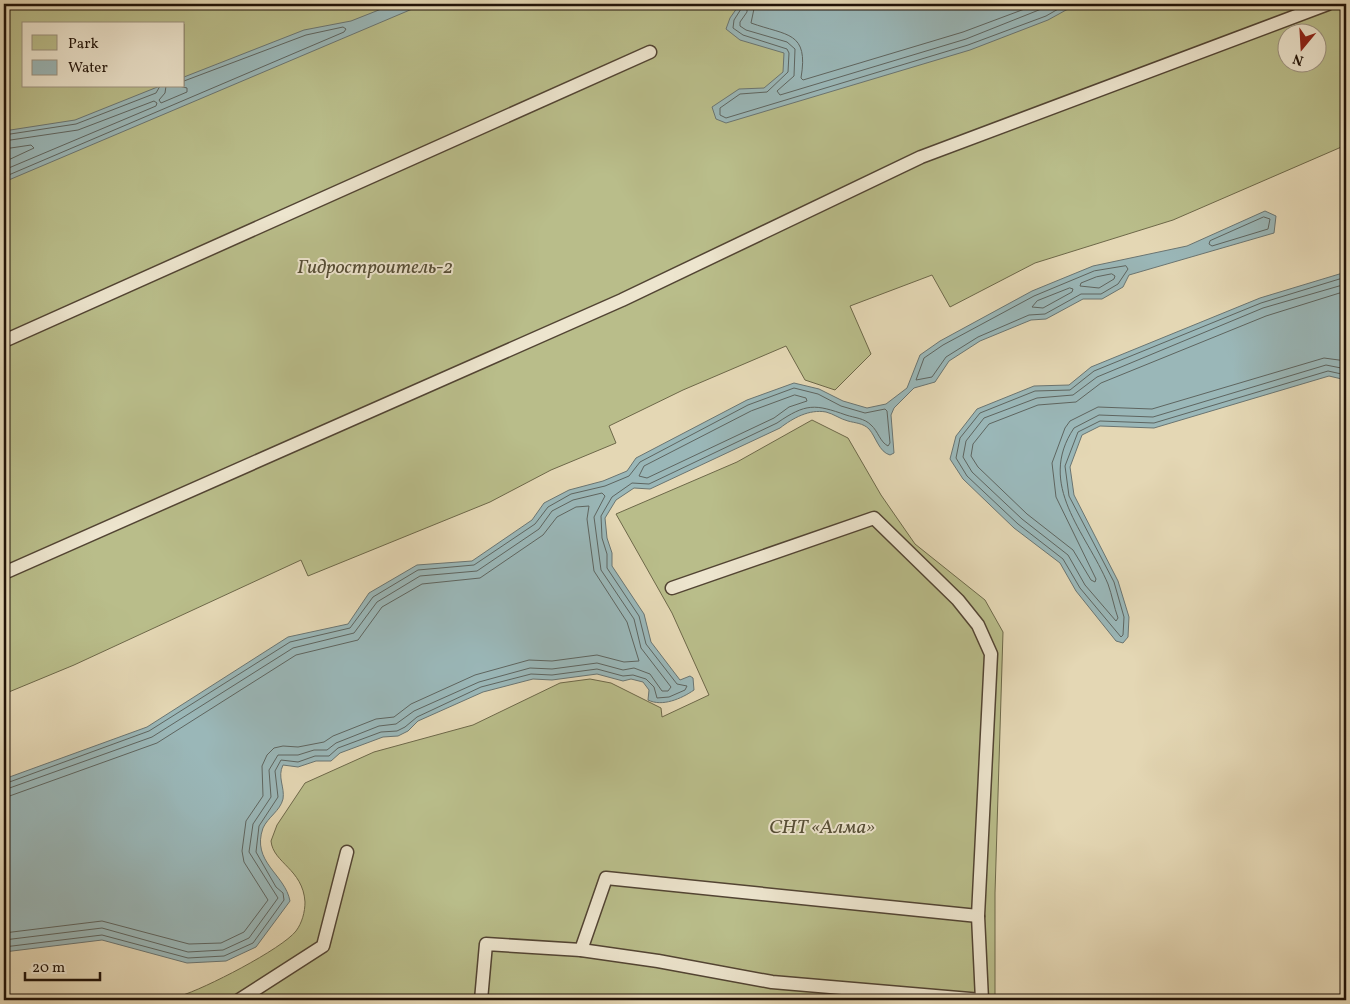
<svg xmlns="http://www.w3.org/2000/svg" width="1350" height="1004" font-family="Vollkorn,serif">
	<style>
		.green { fill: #b9bd8a; stroke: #6d6849; fill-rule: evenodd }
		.water { fill: #9ab7b8; stroke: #6a7572 }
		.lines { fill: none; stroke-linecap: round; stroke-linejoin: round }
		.shore { stroke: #5e6560; stroke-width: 1 }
		.service-casing { stroke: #524433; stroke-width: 15 }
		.service { stroke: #ede5ce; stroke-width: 12 }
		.labels { text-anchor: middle; stroke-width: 4; stroke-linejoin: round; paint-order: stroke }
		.park-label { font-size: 20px; font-style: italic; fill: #564e36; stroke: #ede5ce }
	</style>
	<rect width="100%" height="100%" fill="#e4d7b4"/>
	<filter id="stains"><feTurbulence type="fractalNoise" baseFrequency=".004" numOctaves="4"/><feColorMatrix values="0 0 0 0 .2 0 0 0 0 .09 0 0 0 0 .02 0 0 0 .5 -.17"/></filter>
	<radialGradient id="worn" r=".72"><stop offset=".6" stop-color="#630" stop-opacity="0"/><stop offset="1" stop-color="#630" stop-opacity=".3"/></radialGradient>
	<g class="green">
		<path d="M4,4H1346V145L1173,220L1035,263L950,307L932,275L850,306L871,354L835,390L805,380L786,346L683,390L609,426L616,443L551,470L490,502L308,576L301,560L74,665L4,694ZM24,24H184V86H24ZM1288,32H1318V62H1288Z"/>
		<path d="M812,420L848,438L881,495L915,544L985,600L1003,632L995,893V1000H127V996C141,996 167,1000 180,996C204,989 282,949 296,931C302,923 305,912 305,902C303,869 273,863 271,841L277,825L305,783L374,752L473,725L560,683L590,679L611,683L661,708L662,717L709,695L672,613L616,514L737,462Z"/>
	</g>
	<g class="water">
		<polygon points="394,4 424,4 4,182 4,131 75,120 160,86 184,86 184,77 304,30 351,21"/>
		<polygon points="735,4 1077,4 1048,20 970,50 726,123 716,119 712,107 739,89 764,88 783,72 784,53 740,40 726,29 730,18 737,8"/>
		<path d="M1265,211L1276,216L1274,233L1129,275L1123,287L1102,299H1083L1046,319L1031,320L980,341L949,361L935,382L914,388L894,408L891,415L894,453L890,455C879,452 876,437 869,429C863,423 855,423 848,421C840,419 834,414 826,412C809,409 793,418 780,428L650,489L634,488L616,500L605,518L607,538L612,553V566L644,614L651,642L680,680L690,676L693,678L694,690C681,699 662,707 648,700L649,690L643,682L631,679L623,681L597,674L552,680L533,679L483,692L418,721L408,731L398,736L383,737L340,753L331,761H316L298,767L283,765C277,777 285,787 283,799C280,811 268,817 263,828C251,862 285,874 290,901L256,947L226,961L187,963L102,940L4,952V779L147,727L288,637L348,624L369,593L417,565L472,561L532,520L544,503L569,490L603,481L627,471L636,458L747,400L794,383L819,389L843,401L867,408L886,404L907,388L920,355L940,341L1032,291L1093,266L1187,246Z"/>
		<polygon points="1346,272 1346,380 1329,376 1154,428 1100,426 1082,435 1070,467 1074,495 1118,581 1129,617 1128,637 1123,643 1116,641 1076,591 1060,563 1014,528 963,479 950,459 956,436 977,409 1034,386 1069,385 1091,367 1260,298"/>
	</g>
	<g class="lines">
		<g class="shore">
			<polyline points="741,4 741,9 734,20 733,28 743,35 787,49 789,53 788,72 767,92 740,94 720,108 720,115 726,118 968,45 1046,16 1067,4"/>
			<polyline points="747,4 747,12 740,22 740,26 746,30 787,42 795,49 794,76 777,91 780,95 966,39 1054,4"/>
			<path d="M755,4L751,23C787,36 809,31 801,78L803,80L963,32L1038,4"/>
			<polyline points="166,86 165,93 159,100 161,103 187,92 187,88 179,86"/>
			<polyline points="4,135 76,124 156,93 160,86"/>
			<polyline points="4,141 78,130 154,101 157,103 156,106 4,170"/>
			<polyline points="4,149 31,145 34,148 4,162"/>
			<polyline points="4,177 344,32 346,29 343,27 306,35 184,81"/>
			<polygon points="1264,217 1270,219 1268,229 1212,246 1209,244 1210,241"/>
			<polygon points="1126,266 1128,269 1118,284 1101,294 1081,294 1045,314 1029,315 978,337 946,357 932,377 916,380 924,358 943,345 1034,296 1094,271"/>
			<polygon points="1112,274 1115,276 1114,279 1099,288 1080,286 1081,283 1096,277"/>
			<polyline points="1346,277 1261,303 1094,371 1070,390 1035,391 980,413 960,438 956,458 967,476 1018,524 1063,559 1080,588 1121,637 1123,635 1124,617 1114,582 1069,496 1065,466 1078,432 1100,421 1154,423 1328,371 1346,375"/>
			<path d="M1346,284L1263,308L1097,377L1073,395L1037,398L984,418L966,441L963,457L972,472L1022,519L1068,555L1085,585L1116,621L1118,618C1114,607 1112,595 1108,584C1086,532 1036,485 1074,428L1099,415L1153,417L1326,365L1346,369"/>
			<polygon points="1070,288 1073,289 1072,292 1043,308 1032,307 1037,301"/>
			<polyline points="1346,291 1266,316 1101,383 1076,402 1038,405 989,424 973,444 971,456 978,467 1027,514 1073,550 1091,580 1095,582 1096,579 1056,497 1052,463 1065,428 1070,421 1098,407 1152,409 1324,358 1346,361"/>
			<polygon points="795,395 806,398 807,401 789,407 774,418 647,478 639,476 644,466 751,411"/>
			<path d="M4,784L149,731L290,642L350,628L373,597L418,570L474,565L535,524L548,507L571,494L605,486L629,476L640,462L748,405L794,388L818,394L841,406L865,413L885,409L887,411L890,443L888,446C880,442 878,431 871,425C864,418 855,418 846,415C815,404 806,403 777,423L649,484L632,483L612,497L601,516L602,538L607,554V568L639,616L646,644L677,684L687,686L685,690L669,697L657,698L654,687L646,679L633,675L623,676L597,669L552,675L531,674L481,687L417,717L405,727L397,731L381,732L338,748L329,756H315L298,762L281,760L275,771L278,797L259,826L256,852L276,887L283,893L284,900L253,943L224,956L188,958L102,935L4,947"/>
			<polyline points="4,790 152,737 293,648 354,633 377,602 420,576 477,571 539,529 552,511 573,500 602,493 605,496 594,517 601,570 634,619 641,648 671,687 668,691 662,691 650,674 634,668 623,670 597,663 552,669 530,668 479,682 414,711 396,724 379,726 336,743 327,750 314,750 298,755 278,755 269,770 271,797 253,824 249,852 278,898 249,938 223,950 188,952 102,928 4,940"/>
			<polyline points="4,798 157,743 296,655 358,640 382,607 422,584 480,578 543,535 557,517 576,507 589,506 587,519 594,571 627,622 639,661 624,662 597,655 552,661 529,660 475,675 411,704 394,717 376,719 333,736 324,742 298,747 283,746 274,748 267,755 262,766 263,796 246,821 242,851 244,862 268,900 244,932 221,943 189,944 102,921 4,933"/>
		</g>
		<defs>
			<g id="service">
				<polyline points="4,341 650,52"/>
				<polyline points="4,573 622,300 921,157 1328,4"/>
				<polyline points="672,588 874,518 958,600 978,625 991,654 978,916 982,1000"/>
				<polyline points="581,950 606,878 978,916"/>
				<polyline points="239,1000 323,946 347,852"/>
				<polyline points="481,1000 486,944 581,950 658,961 772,982 982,1000"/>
			</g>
		</defs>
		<use href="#service" class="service-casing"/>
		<use href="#service" class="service"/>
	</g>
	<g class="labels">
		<g class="park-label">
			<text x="375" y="273">Гидростроитель-2</text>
			<text x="822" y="833">СНТ «Алма»</text>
		</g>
	</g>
	<rect width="1350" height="1004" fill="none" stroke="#e4d7b4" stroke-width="20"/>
	<rect x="5" y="5" width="1340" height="994" fill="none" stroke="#211308" stroke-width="2.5"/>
	<rect x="10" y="10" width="1330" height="984" fill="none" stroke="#211308"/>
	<rect x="22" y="22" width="162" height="65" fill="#ede5ce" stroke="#9b917f"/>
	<rect x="32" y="35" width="25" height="15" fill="#b9bd8a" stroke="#9b917f"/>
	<text x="68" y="48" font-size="15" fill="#211308">Park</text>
	<rect x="32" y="60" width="25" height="15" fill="#9ab7b8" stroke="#9b917f"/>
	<text x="68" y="72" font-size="15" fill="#211308">Water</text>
	<g transform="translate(1302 48) rotate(198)"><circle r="24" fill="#ede5ce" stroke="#9b917f"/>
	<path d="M0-4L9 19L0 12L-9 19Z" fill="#8f2418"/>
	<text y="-8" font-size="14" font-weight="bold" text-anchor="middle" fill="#211308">N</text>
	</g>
	<path d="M25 972v8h75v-8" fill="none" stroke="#211308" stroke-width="2.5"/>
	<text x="32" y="972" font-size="15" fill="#211308" stroke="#ede5ce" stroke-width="4" paint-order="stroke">20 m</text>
	<rect width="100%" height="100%" filter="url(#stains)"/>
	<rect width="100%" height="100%" fill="url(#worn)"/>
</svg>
